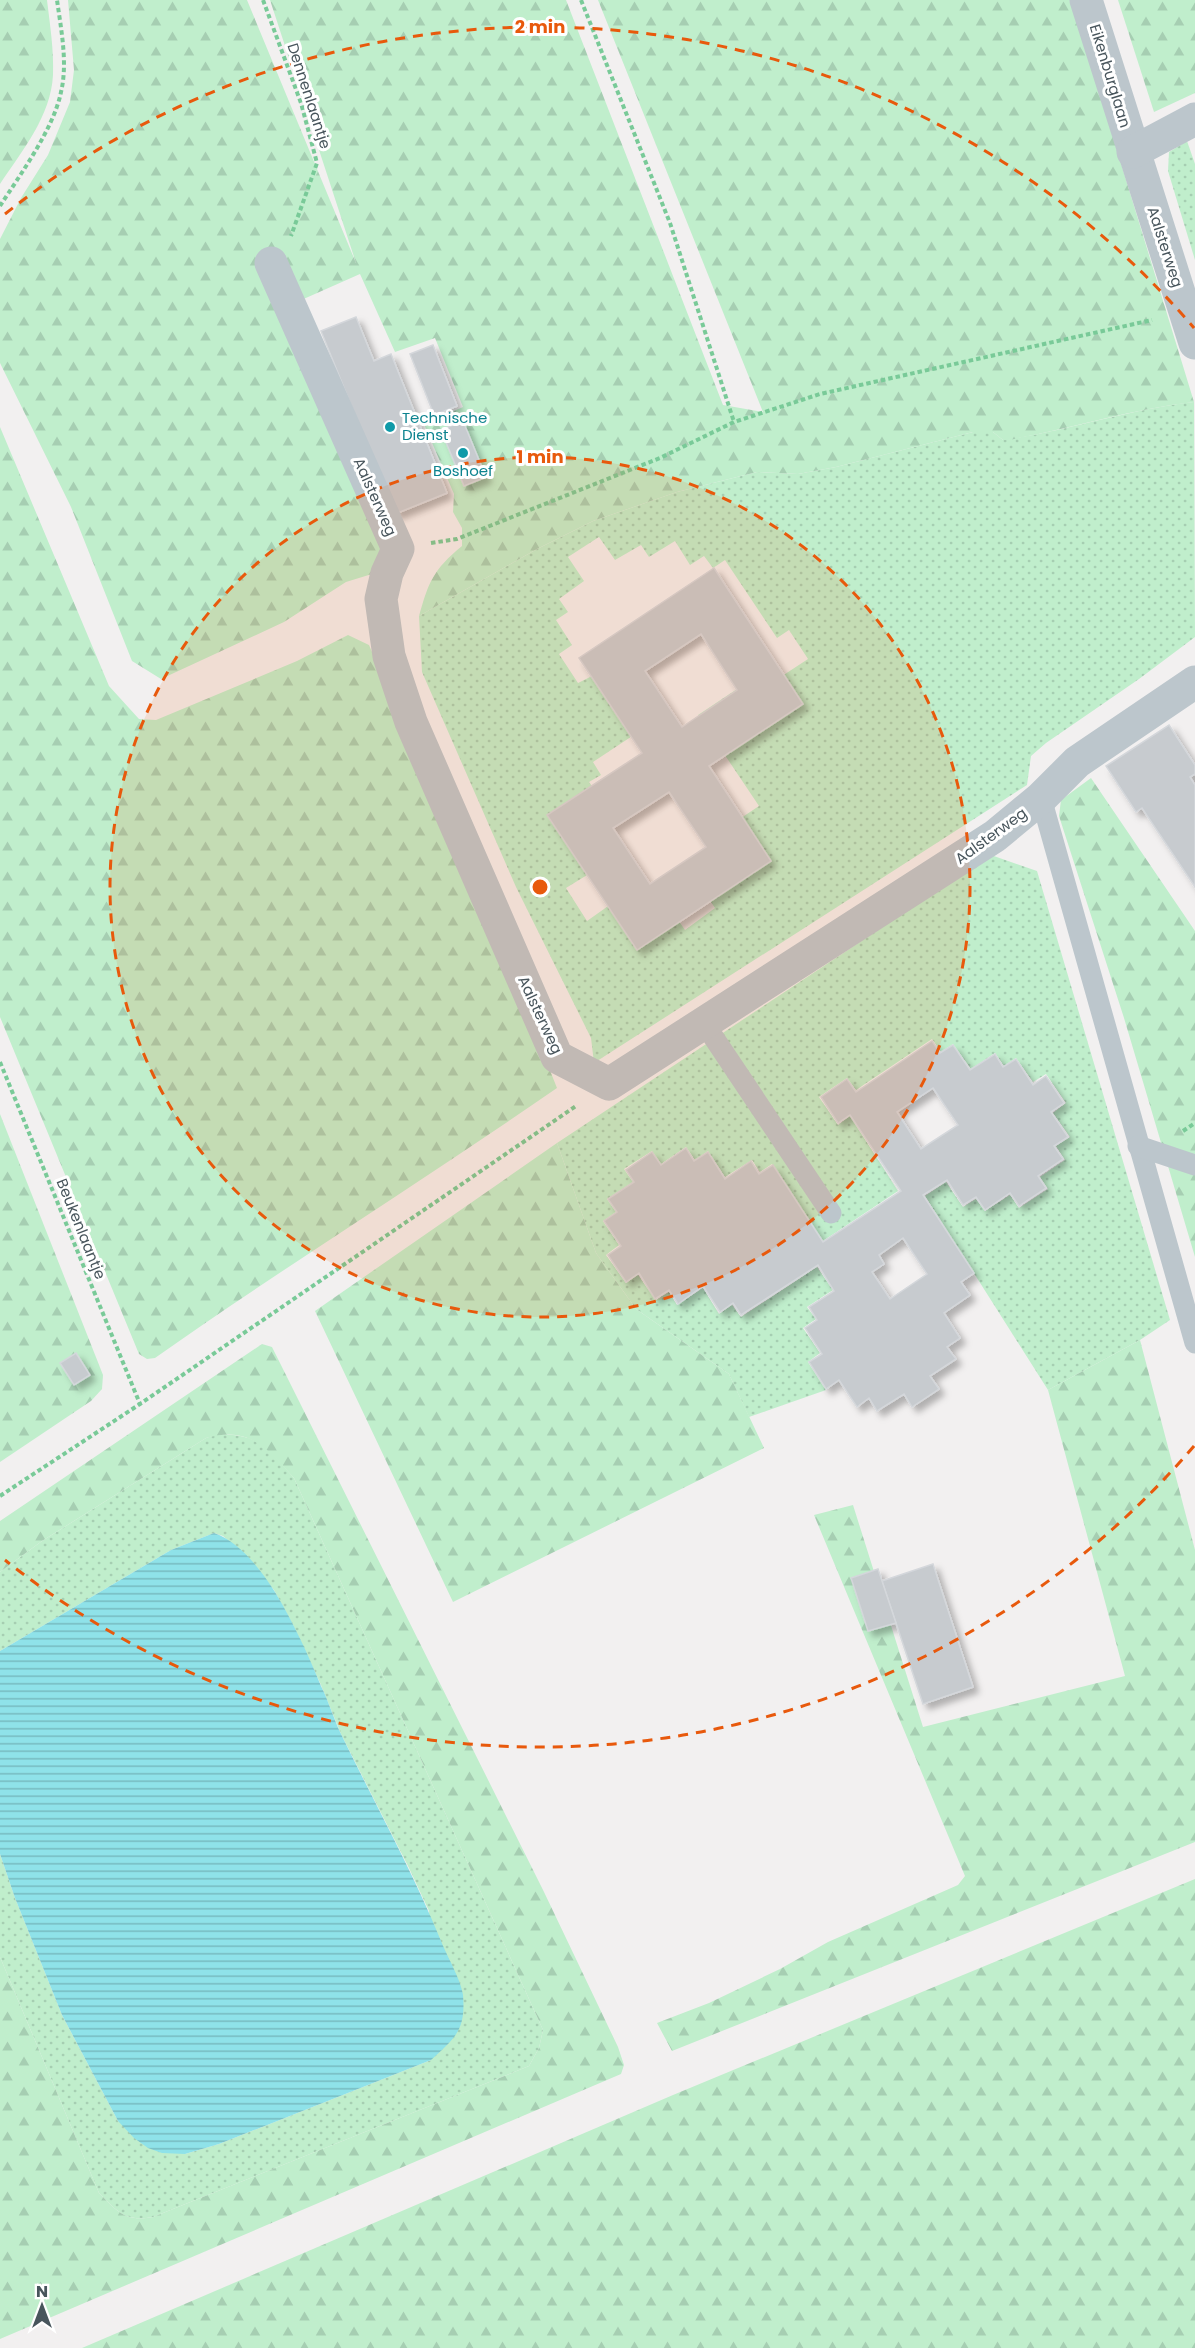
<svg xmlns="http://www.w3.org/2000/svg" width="1195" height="2348" font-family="Poppins,sans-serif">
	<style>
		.grass { fill: url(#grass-dots); fill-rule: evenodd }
		.forest { fill: url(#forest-firs) }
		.water { fill: url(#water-rules) }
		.building { fill: #c7cbcf; stroke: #d4d7db; stroke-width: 1.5; fill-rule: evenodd; filter: url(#shadow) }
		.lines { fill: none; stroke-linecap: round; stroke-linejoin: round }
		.path { stroke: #79ca98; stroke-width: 4; stroke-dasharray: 4.5 3; stroke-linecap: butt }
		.lane { stroke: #bcc6cc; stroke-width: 21 }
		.street { stroke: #bcc6cc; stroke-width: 33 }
		.ring { fill: none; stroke: #e8590c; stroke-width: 3; stroke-dasharray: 10 8 }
		.culture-dot { fill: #0f9aa8; stroke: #fff; stroke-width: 2 }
		.labels { text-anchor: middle; stroke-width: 6; stroke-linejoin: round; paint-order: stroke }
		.street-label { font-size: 15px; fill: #48555c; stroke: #fff }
		.culture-label { font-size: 15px; fill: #0d838f; stroke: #fff; text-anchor: start }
		.centre { fill: #e8590c; stroke: #fff; stroke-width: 3 }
		.ring-label { font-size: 18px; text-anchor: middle; font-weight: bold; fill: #e8590c; stroke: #fff; stroke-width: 6; stroke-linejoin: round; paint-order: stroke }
	</style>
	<defs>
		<pattern id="grass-dots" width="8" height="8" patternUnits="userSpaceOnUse" patternTransform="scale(1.5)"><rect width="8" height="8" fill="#c0eecc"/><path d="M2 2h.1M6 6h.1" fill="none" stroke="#a6ceb2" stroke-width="1.8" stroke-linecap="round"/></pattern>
		<pattern id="forest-firs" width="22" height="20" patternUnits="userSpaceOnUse" patternTransform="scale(1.5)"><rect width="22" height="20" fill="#c0eecc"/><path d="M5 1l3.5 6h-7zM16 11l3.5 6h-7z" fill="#a6ceb2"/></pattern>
		<pattern id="water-rules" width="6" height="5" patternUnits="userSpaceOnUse" patternTransform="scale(1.5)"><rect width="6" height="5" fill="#8fe2e9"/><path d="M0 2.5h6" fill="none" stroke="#77bac0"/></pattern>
		<filter id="shadow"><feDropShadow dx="5.5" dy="5.5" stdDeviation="3" flood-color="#0004"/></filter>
	</defs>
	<rect width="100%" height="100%" fill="#f2f0f0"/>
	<g class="grass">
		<polygon points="1187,141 1195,164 1195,260 1168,171 1169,152"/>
		<path d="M1194,402L1195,637L1139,679L1046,743L1031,756L1027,785L594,1063L591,1038L516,887L422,672L419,616L537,549L593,521L677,492L757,472L798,474L836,467L973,432H993L1003,440C1068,431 1129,409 1194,402ZM599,537L615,560L641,545L649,557L675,541L690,565L704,556L713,568L725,560L777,638L789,630L808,659L779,678L770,667L698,715L759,806L720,832L707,896L715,908L685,930L676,917L611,904L587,921L566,888L592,872L598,795L589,782L601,775L593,762L670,711L621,693L608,702L592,676L578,683L559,654L572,645L556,620L568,612L559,599L584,581L568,557Z"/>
		<polygon points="991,855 1037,871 1170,1320 1140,1340 1048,1390 925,1196 946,1182 963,1207 976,1199 985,1211 1010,1195 1019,1208 1048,1189 1040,1177 1065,1160 1056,1146 1070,1137 1053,1113 1066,1103 1046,1074 1033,1082 1016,1058 1004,1066 995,1053 971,1069 953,1044 941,1052 932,1039 856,1090 847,1078 819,1097 838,1125 850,1116 898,1191 823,1241 772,1164 760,1172 752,1160 725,1177 708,1151 695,1160 686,1147 661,1164 652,1151 624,1169 633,1182 607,1199 616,1212 603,1221 619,1245 606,1255 626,1283 638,1275 656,1300 669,1292 677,1305 703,1288 719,1314 732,1305 741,1317 817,1267 833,1290 807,1307 816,1319 803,1328 820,1353 808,1362 826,1390 749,1417 729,1374 636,1309 596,1253 557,1143"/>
		<path d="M218,1434C262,1435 267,1448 294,1478L543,2030L539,2048L529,2066L153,2217C125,2222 118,2212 99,2193L0,1957V1854L15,1898L62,2015L118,2121L185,2154L219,2144L431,2060L429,1911L409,1868L341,1734L321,1685L293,1625L274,1590L251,1561L223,1536L214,1533L171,1550L0,1651V1572L42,1541L206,1438Z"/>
	</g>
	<g class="forest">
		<path d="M0,0H47C50,25 54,50 53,75C51,116 22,151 0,184Z"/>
		<path d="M68,0H247L356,263L270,0H566L723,405L763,412L598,0H1071L1194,402C1131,409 1071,429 1008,440H1003L993,432H973L836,467L798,474L757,472L677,492L593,521L537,549L419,616C429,581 433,570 462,546V528L453,512L454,494L424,424L463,407L435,338L395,352L360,274L281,309L381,549L372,574L346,582L284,622L161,679L132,661L71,507L0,363V239L21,198L48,155L70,102L74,70Z"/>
		<polygon points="1118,0 1195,0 1195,93 1154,112"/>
		<path d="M0,427L109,686L139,719L156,720L297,661L348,635L369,645L510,970L557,1088C424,1180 287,1265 155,1358L147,1359L139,1354L0,1017Z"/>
		<polygon points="1091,778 1195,931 1195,1257 1124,1018 1059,816 1061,800"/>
		<polygon points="0,1114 103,1375 102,1389 91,1401 0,1462"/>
		<polygon points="557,1143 596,1253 636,1309 729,1374 764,1448 453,1602 315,1311"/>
		<polygon points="1140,1340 1195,1550 1195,1842 672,2051 657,2023 709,2003 780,1969 828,1942 958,1885 965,1876 814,1515 853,1505 923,1727 1125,1676 1048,1390"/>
		<path d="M262,1344L272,1347L544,1892L618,2047L624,2065L621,2074L0,2339V1957L99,2193C118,2212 125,2222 153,2217L529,2066L539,2048L543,2030L294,1478C268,1449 249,1425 206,1438L42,1541L0,1572V1521Z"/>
		<polygon points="1195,1879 1195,2348 82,2348 673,2095"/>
	</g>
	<path class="water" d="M214,1533C239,1541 261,1570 275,1592C293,1622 308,1654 321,1686C329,1702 334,1720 342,1736C375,1804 412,1870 441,1941C447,1956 461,1980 463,1995C466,2030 455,2038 431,2060L219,2144L185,2154L162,2153L148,2148L134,2138L118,2121L62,2015L15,1898L0,1854V1651L171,1550Z"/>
	<g class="building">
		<polygon points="356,317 374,361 391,354 447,493 395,514 321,331"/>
		<polygon points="433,345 457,406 434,415 410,354"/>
		<polygon points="463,421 486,477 464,486 441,430"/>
		<path d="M714,568L803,704L709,766L771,861L637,950L547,815L642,753L579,658ZM701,634L737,690L682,727L645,671ZM669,792L706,847L650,884L613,828Z"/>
		<polygon points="1169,725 1195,765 1195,774 1190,777 1195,785 1195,887 1142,808 1136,812 1106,766"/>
		<path d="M932,1041L940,1053L953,1045L970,1070L995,1054L1003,1067L1016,1059L1033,1085L1046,1076L1064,1103L1051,1112L1068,1137L1054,1146L1063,1159L1038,1176L1046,1188L1019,1206L1010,1193L985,1210L976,1197L963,1205L947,1180L923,1195L974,1273L961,1282L970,1295L944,1313L960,1338L947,1347L956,1359L930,1376L939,1389L912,1407L904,1394L877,1411L869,1398L857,1407L839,1380L826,1389L809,1362L822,1354L805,1328L817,1320L809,1307L834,1291L818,1265L741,1315L733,1303L720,1312L703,1286L678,1304L669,1290L655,1299L639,1273L626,1282L608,1255L621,1246L604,1221L617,1212L608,1199L634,1182L626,1170L652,1152L661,1165L686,1148L694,1161L708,1152L725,1179L751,1161L759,1174L773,1165L823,1242L901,1191L850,1115L838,1123L821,1097L847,1079L856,1092ZM933,1088L958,1125L921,1149L897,1112ZM903,1238L927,1274L890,1299L872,1272L884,1264L879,1255Z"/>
		<polygon points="76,1353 90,1375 74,1385 60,1363"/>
		<polygon points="933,1564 973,1687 923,1704 882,1581"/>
		<polygon points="878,1569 896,1623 868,1631 851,1578"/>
	</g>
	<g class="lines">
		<g class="path">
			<polyline points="263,0 301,103 317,163 291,236"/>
			<polyline points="581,0 670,223 734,422"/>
			<path d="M0,206C20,175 54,128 61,92C68,63 61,29 57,0"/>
			<polyline points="431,543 457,539 660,458 734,422 820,394 1152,320"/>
			<polyline points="0,1062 140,1404"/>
			<polyline points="1183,1131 1195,1123"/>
			<polyline points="0,1496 140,1404 576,1106"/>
		</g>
		<g class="lane">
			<polyline points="1041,798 1195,1343"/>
			<polyline points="704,1023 831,1213"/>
			<polyline points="1138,1146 1195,1165"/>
		</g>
		<g class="street">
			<polyline points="1086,0 1195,343"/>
			<polyline points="1133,152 1195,119"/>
			<polyline points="271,263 398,549 387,573 381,599 389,656 411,722 557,1057 609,1084 995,836 1041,798 1077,762 1195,682"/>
		</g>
	</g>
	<circle cx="540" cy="887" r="430" fill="#e8590c" fill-opacity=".12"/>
	<g class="ring">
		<circle cx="540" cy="887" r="430"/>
		<path d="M1194 1446A860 860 0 0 1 5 1560M5 214A860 860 0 0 1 1194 328"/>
	</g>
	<g class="culture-dot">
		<circle cx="390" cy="427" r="6"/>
		<circle cx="463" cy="453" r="6"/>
	</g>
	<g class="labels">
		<g class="street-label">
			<text transform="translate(1110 76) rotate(73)" y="5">Eikenburglaan</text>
			<text transform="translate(309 96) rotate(72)" y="5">Dennenlaantje</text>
			<text transform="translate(1165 247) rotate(72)" y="5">Aalsterweg</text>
			<text transform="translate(375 497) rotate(66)" y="5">Aalsterweg</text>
			<text transform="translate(991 836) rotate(-36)" y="5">Aalsterweg</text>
			<text transform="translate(540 1015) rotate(65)" y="5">Aalsterweg</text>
			<text transform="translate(81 1229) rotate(68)" y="5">Beukenlaantje</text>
		</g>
		<g class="culture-label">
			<text x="402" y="423">Technische<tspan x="402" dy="17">Dienst</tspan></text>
			<text x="463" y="476" text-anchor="middle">Boshoef</text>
		</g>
	</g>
	<circle cx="540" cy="887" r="9" class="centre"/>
	<g class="ring-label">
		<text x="540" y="33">2 min</text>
		<text x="540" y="463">1 min</text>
	</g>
	<g transform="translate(42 2306)" stroke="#ffffff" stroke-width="4.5" paint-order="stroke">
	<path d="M0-4.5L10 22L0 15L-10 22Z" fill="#48555c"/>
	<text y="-9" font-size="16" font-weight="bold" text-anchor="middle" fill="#48555c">N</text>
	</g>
</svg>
